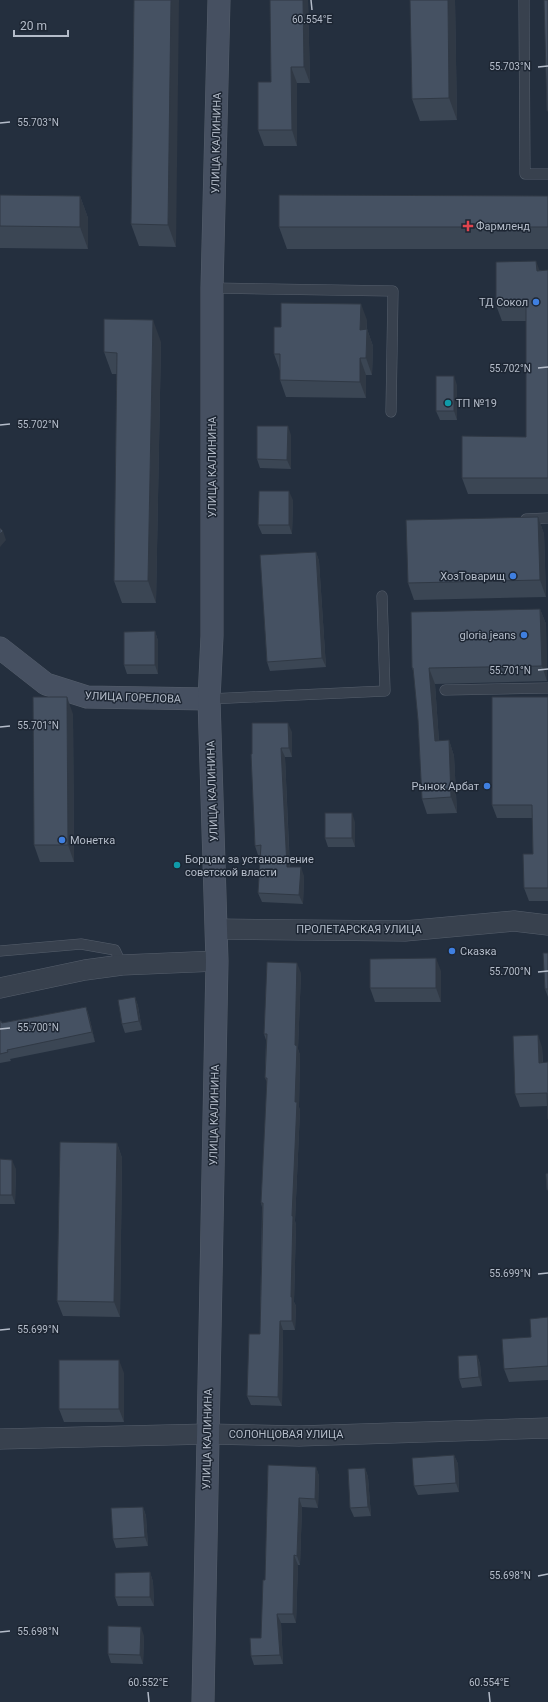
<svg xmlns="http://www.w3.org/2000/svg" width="548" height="1702" font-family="Roboto,sans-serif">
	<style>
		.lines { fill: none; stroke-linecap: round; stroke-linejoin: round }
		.lane-casing { stroke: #565f6c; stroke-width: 11 }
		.street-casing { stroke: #565f6c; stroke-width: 21 }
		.secondary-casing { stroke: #565f6c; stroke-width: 23 }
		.lane { stroke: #38414e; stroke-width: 10 }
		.street { stroke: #38414e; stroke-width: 20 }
		.secondary { stroke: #465061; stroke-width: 22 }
		.wall { fill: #3b4654 }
		.shaded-wall { fill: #303945 }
		.building { fill: #455162; stroke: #303945 }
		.ticks { fill: none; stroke: #b4bcc9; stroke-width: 1.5 }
		.health-dot { fill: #e0444e; stroke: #1d2633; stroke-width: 1.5 }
		.shop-dot { fill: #3f7fe0; stroke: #1d2633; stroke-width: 1.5 }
		.culture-dot { fill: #0f9aa8; stroke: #1d2633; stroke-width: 1.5 }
		.labels { text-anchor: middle; stroke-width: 3; stroke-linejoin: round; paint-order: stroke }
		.street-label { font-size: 11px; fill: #b4bcc9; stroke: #1d2633 }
		.poi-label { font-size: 11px; fill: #b4bcc9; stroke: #1d2633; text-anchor: start }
		.ticks-label { font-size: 10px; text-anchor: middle; fill: #b4bcc9; stroke: #1d2633; stroke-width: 3; stroke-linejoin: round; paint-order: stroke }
	</style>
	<rect width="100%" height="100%" fill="#242f3e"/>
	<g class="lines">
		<defs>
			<g id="lane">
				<polyline points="524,0 525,174 548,174"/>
				<polyline points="212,288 393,291 391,412"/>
				<polyline points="526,519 548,518"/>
				<polyline points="445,690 548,688"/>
				<polyline points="209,699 385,691 382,596"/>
				<polyline points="0,951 81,944 115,950 122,965"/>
			</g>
			<g id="street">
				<polyline points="216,929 405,931 514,921 548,925"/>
				<polyline points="0,988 85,970 122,965 217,961"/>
				<polyline points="0,1439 208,1434 299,1436 548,1428"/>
			</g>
			<g id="secondary">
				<polyline points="0,648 46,684 87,697 209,699"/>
				<polyline points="203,1702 217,961 209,699 212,636 212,288 219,0"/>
			</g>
		</defs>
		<use href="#lane" class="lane-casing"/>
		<use href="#street" class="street-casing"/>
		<use href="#secondary" class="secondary-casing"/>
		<use href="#lane" class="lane"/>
		<use href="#street" class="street"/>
		<use href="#secondary" class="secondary"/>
	</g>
	<g class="wall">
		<polygon points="134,0 176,247 139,246 131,224"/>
		<polygon points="270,0 308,0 310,83 297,83 297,146 264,146 258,130 271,82"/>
		<polygon points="455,0 457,120 420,121 412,99"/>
		<polygon points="0,195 80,196 88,218 88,249 0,248"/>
		<polygon points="548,196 548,249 287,249 279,227"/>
		<polygon points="540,270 548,270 548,494 468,494 462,478 526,437 526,321 502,321 496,305"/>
		<polygon points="367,320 367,329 373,346 372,375 366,375 366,398 286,397 280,380 280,371 274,354 281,327"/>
		<polygon points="161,342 156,603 122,603 114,581 117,374 112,374 104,352"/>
		<polygon points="457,385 457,420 440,420 436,411"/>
		<polygon points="291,435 291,469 260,468 257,459"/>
		<polygon points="293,500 292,534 262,534 258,525"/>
		<polygon points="538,517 544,534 546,597 414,600 408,583"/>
		<polygon points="316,552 319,561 326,667 270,671 267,662"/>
		<polygon points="540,609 546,624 547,681 435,684 439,741 449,740 454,756 457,813 427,814 422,799 418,720 414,673 412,668"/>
		<polygon points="155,631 158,641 158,674 127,674 124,665"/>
		<polygon points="548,697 548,901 529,901 524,888 533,854 532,818 497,818 492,805"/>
		<polygon points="73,714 74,862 40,862 34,845"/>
		<polygon points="292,732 292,757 285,757 290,867 304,876 303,904 262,902 258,893 261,855 258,855 255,846 252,754"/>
		<polygon points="355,822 355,847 328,847 325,838"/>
		<polygon points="548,953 548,997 545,989"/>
		<polygon points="441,971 441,1002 375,1002 370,988"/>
		<polygon points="301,973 298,1049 300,1055 299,1107 300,1111 295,1221 296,1225 294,1302 296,1306 295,1330 283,1330 282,1406 251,1405 247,1396 260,1334 262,1207 261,1203 267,1082 265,1078 266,1040 264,1034"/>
		<polygon points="135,997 138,1006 142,1030 125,1033 122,1024"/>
		<polygon points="86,1007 89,1016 95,1042 10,1059 11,1061 0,1063 0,1021 2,1023"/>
		<polygon points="542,1047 543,1063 548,1062 548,1106 520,1107 515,1094"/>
		<polygon points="117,1143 122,1158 120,1317 63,1316 57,1301"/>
		<polygon points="0,1159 16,1169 15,1204 0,1204"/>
		<polygon points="548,1317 548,1380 509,1382 504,1369"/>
		<polygon points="477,1355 480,1364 482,1386 462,1388 459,1379"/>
		<polygon points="124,1373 124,1422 64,1422 59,1409"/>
		<polygon points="454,1455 458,1464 459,1492 418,1495 414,1486"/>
		<polygon points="268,1465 316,1467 319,1476 318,1508 302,1507 300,1565 298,1565 296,1623 281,1623 283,1664 254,1665 251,1656 261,1638 265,1580"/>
		<polygon points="365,1468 368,1477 371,1516 354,1517 350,1508"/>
		<polygon points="143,1507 146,1516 148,1546 116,1548 113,1539"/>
		<polygon points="150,1572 153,1582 154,1606 118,1606 115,1597"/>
		<polygon points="144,1636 143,1664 111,1663 108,1654"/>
	</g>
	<g class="shaded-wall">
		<polygon points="171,0 179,0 176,247 168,225"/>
		<polygon points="303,0 308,0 310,83 304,67"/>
		<polygon points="448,0 455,0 457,120 449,98"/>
		<polygon points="291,67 297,83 297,146 292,130"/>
		<polygon points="80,196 88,218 88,249 80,227"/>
		<polygon points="536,261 542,277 537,271"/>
		<polygon points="361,304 367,320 366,346 360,330"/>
		<polygon points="153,320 161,342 156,603 148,581"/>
		<polygon points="367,329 373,346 372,375 366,358"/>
		<polygon points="360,358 366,375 366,398 360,382"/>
		<polygon points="454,376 457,385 457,420 454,411"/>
		<polygon points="288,426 291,435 291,469 287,460"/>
		<polygon points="289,491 293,500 292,534 289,525"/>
		<polygon points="538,517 544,534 546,597 540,580"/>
		<polygon points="3,531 6,540 0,547 0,534"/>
		<polygon points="316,552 319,561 326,667 322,658"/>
		<polygon points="540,609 546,624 547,681 542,666"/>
		<polygon points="155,631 158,641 158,674 155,665"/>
		<polygon points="429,668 435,684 440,757 435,741"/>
		<polygon points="67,697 73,714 74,862 68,845"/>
		<polygon points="288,723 292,732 292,757 289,748"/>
		<polygon points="449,740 454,756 457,813 451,797"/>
		<polygon points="281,748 285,757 290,876 287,867"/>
		<polygon points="352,813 355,822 355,847 352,838"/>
		<polygon points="301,867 304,876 303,904 299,895"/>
		<polygon points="436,958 441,971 441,1002 436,988"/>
		<polygon points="297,963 301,973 298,1049 300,1055 299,1107 300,1111 295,1221 296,1225 294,1302 296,1306 295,1330 292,1321 291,1297 292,1216 295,1102 295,1045"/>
		<polygon points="135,997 138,1006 142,1030 139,1021"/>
		<polygon points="86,1007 89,1016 95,1042 92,1032"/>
		<polygon points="538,1035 542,1047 543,1075 539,1063"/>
		<polygon points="117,1143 122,1158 120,1317 114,1302"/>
		<polygon points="12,1160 16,1169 15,1204 12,1195"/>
		<polygon points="280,1321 283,1330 282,1406 278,1397"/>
		<polygon points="477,1355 480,1364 482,1386 479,1377"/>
		<polygon points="119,1360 124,1373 124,1422 119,1409"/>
		<polygon points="454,1455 458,1464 459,1492 456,1483"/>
		<polygon points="316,1467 319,1476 318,1508 315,1499"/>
		<polygon points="365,1468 368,1477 371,1516 368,1507"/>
		<polygon points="299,1498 302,1507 300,1565 297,1556"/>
		<polygon points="143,1507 146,1516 148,1546 145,1537"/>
		<polygon points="294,1555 298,1565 296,1623 293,1614"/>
		<polygon points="150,1572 153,1582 154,1606 150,1597"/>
		<polygon points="277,1614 281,1623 283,1664 280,1655"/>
		<polygon points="141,1627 144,1636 143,1664 140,1655"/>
	</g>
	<g class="building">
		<polygon points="134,0 171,0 168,225 131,224"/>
		<polygon points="270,0 303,0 304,67 291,67 292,130 258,130 258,82 271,82"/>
		<polygon points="410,0 448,0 449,98 412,99"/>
		<polygon points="544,0 548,0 548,111 547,111"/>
		<polygon points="0,195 80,196 80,227 0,226"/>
		<polygon points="279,195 548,196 548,227 279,227"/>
		<polygon points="536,261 537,271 548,270 548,478 462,478 462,436 526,437 526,305 496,305 496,262"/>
		<polygon points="281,303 361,304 360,330 367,329 366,358 360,358 360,382 280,380 280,354 274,354 274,327 281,327"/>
		<polygon points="104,319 153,320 148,581 114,581 117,353 104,352"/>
		<rect x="436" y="376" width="18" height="35"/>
		<polygon points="257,426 288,426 287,460 257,459"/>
		<polygon points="259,491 289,491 289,525 258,525"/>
		<polygon points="538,517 540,580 408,583 406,520"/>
		<polygon points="0,528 3,531 0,534"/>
		<polygon points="316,552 322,658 267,662 260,555"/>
		<polygon points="540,609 542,666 429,668 435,741 449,740 451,797 422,799 418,720 413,668 412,668 411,612"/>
		<polygon points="155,631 155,665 124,665 124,632"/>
		<polygon points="33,697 67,697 68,845 34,845"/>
		<polygon points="492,697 548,697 548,888 524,888 523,854 533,854 532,805 492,805"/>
		<polygon points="252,723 288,723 289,748 281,748 287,867 301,867 299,895 258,893 261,845 255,846 251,754 252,754"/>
		<rect x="325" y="813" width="27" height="25"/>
		<polygon points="543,953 548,953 548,989 545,989"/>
		<polygon points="436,958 436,988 370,988 370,959"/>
		<polygon points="267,962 297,963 295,1045 297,1046 295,1102 297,1102 292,1216 293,1216 291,1297 292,1297 292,1321 280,1321 278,1397 247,1396 249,1334 260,1334 263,1203 261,1203 267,1078 265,1078 267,1034 264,1034"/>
		<polygon points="135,997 139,1021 122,1024 118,1000"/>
		<polygon points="86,1007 92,1032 7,1050 8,1052 0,1054 0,1021 1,1021 2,1023"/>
		<polygon points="538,1035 539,1063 548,1062 548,1119 547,1093 515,1094 513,1036"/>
		<polygon points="60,1142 117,1143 114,1302 57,1301"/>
		<polygon points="0,1159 12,1160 12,1195 0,1195"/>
		<polygon points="548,1173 548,1190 547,1190 546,1174"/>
		<polygon points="548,1317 548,1366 504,1369 502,1339 531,1337 530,1319"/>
		<polygon points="477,1355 479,1377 459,1379 458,1356"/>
		<rect x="59" y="1360" width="60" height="49"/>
		<polygon points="454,1455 456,1483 414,1486 412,1458"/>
		<polygon points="268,1465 316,1467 315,1499 299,1498 297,1556 294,1555 293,1614 277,1614 280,1655 251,1656 250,1638 261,1638 263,1580 265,1580"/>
		<polygon points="365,1468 368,1507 350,1508 348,1469"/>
		<polygon points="143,1507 145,1537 113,1539 111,1508"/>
		<polygon points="150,1572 150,1597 115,1597 115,1573"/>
		<polygon points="108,1626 141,1627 140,1655 108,1654"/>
	</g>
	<path class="ticks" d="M311,0L312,10M538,67L548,66M0,123L10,122M538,368L548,367M0,425L10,424M538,670L548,669M0,727L10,726M538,972L548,971M0,1029L10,1028M538,1274L548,1273M0,1330L10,1329M538,1576L548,1574M0,1632L10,1631M148,1692L149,1702M489,1692L490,1702"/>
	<path class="health-dot" d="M466 220h4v4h4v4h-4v4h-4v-4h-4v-4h4z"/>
	<g class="shop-dot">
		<circle cx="536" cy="302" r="4"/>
		<circle cx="513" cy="576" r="4"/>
		<circle cx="524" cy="635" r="4"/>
		<circle cx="487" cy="786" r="4"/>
		<circle cx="62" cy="840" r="4"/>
		<circle cx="452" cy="951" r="4"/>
	</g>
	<g class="culture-dot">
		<circle cx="448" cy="403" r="4"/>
		<circle cx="177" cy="865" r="4"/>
	</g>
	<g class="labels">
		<g class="street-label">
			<text transform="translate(216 143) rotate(-89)" y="4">УЛИЦА КАЛИНИНА</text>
			<text transform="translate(212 467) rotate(-90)" y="4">УЛИЦА КАЛИНИНА</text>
			<text transform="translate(133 697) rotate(2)" y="4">УЛИЦА ГОРЕЛОВА</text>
			<text transform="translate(212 791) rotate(-92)" y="4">УЛИЦА КАЛИНИНА</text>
			<text x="359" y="933">ПРОЛЕТАРСКАЯ УЛИЦА</text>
			<text transform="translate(214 1115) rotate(-89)" y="4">УЛИЦА КАЛИНИНА</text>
			<text x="286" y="1438">СОЛОНЦОВАЯ УЛИЦА</text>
			<text transform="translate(207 1439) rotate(-89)" y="4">УЛИЦА КАЛИНИНА</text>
		</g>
		<g class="poi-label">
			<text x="476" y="230">Фармленд</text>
			<text x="528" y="306" text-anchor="end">ТД Сокол</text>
			<text x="456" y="407">ТП №19</text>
			<text x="505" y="580" text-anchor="end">ХозТоварищ</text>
			<text x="516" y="639" text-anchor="end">gloria jeans</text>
			<text x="479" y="790" text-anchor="end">Рынок Арбат</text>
			<text x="70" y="844">Монетка</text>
			<text x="185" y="863">Борцам за установление<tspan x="185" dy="13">советской власти</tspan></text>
			<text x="460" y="955">Сказка</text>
		</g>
	</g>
	<g class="ticks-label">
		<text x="312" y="23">60.554°E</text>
		<text x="510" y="70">55.703°N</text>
		<text x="38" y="126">55.703°N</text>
		<text x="510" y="372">55.702°N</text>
		<text x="38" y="428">55.702°N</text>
		<text x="510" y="674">55.701°N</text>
		<text x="38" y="729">55.701°N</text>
		<text x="510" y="975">55.700°N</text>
		<text x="38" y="1031">55.700°N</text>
		<text x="510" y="1277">55.699°N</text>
		<text x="38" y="1333">55.699°N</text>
		<text x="510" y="1579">55.698°N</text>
		<text x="38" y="1635">55.698°N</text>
		<text x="148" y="1686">60.552°E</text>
		<text x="489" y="1686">60.554°E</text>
	</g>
	<path d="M14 30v6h54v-6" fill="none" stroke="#b4bcc9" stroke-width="2"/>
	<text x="20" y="30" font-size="12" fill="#b4bcc9" stroke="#1d2633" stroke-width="3" paint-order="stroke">20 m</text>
</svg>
